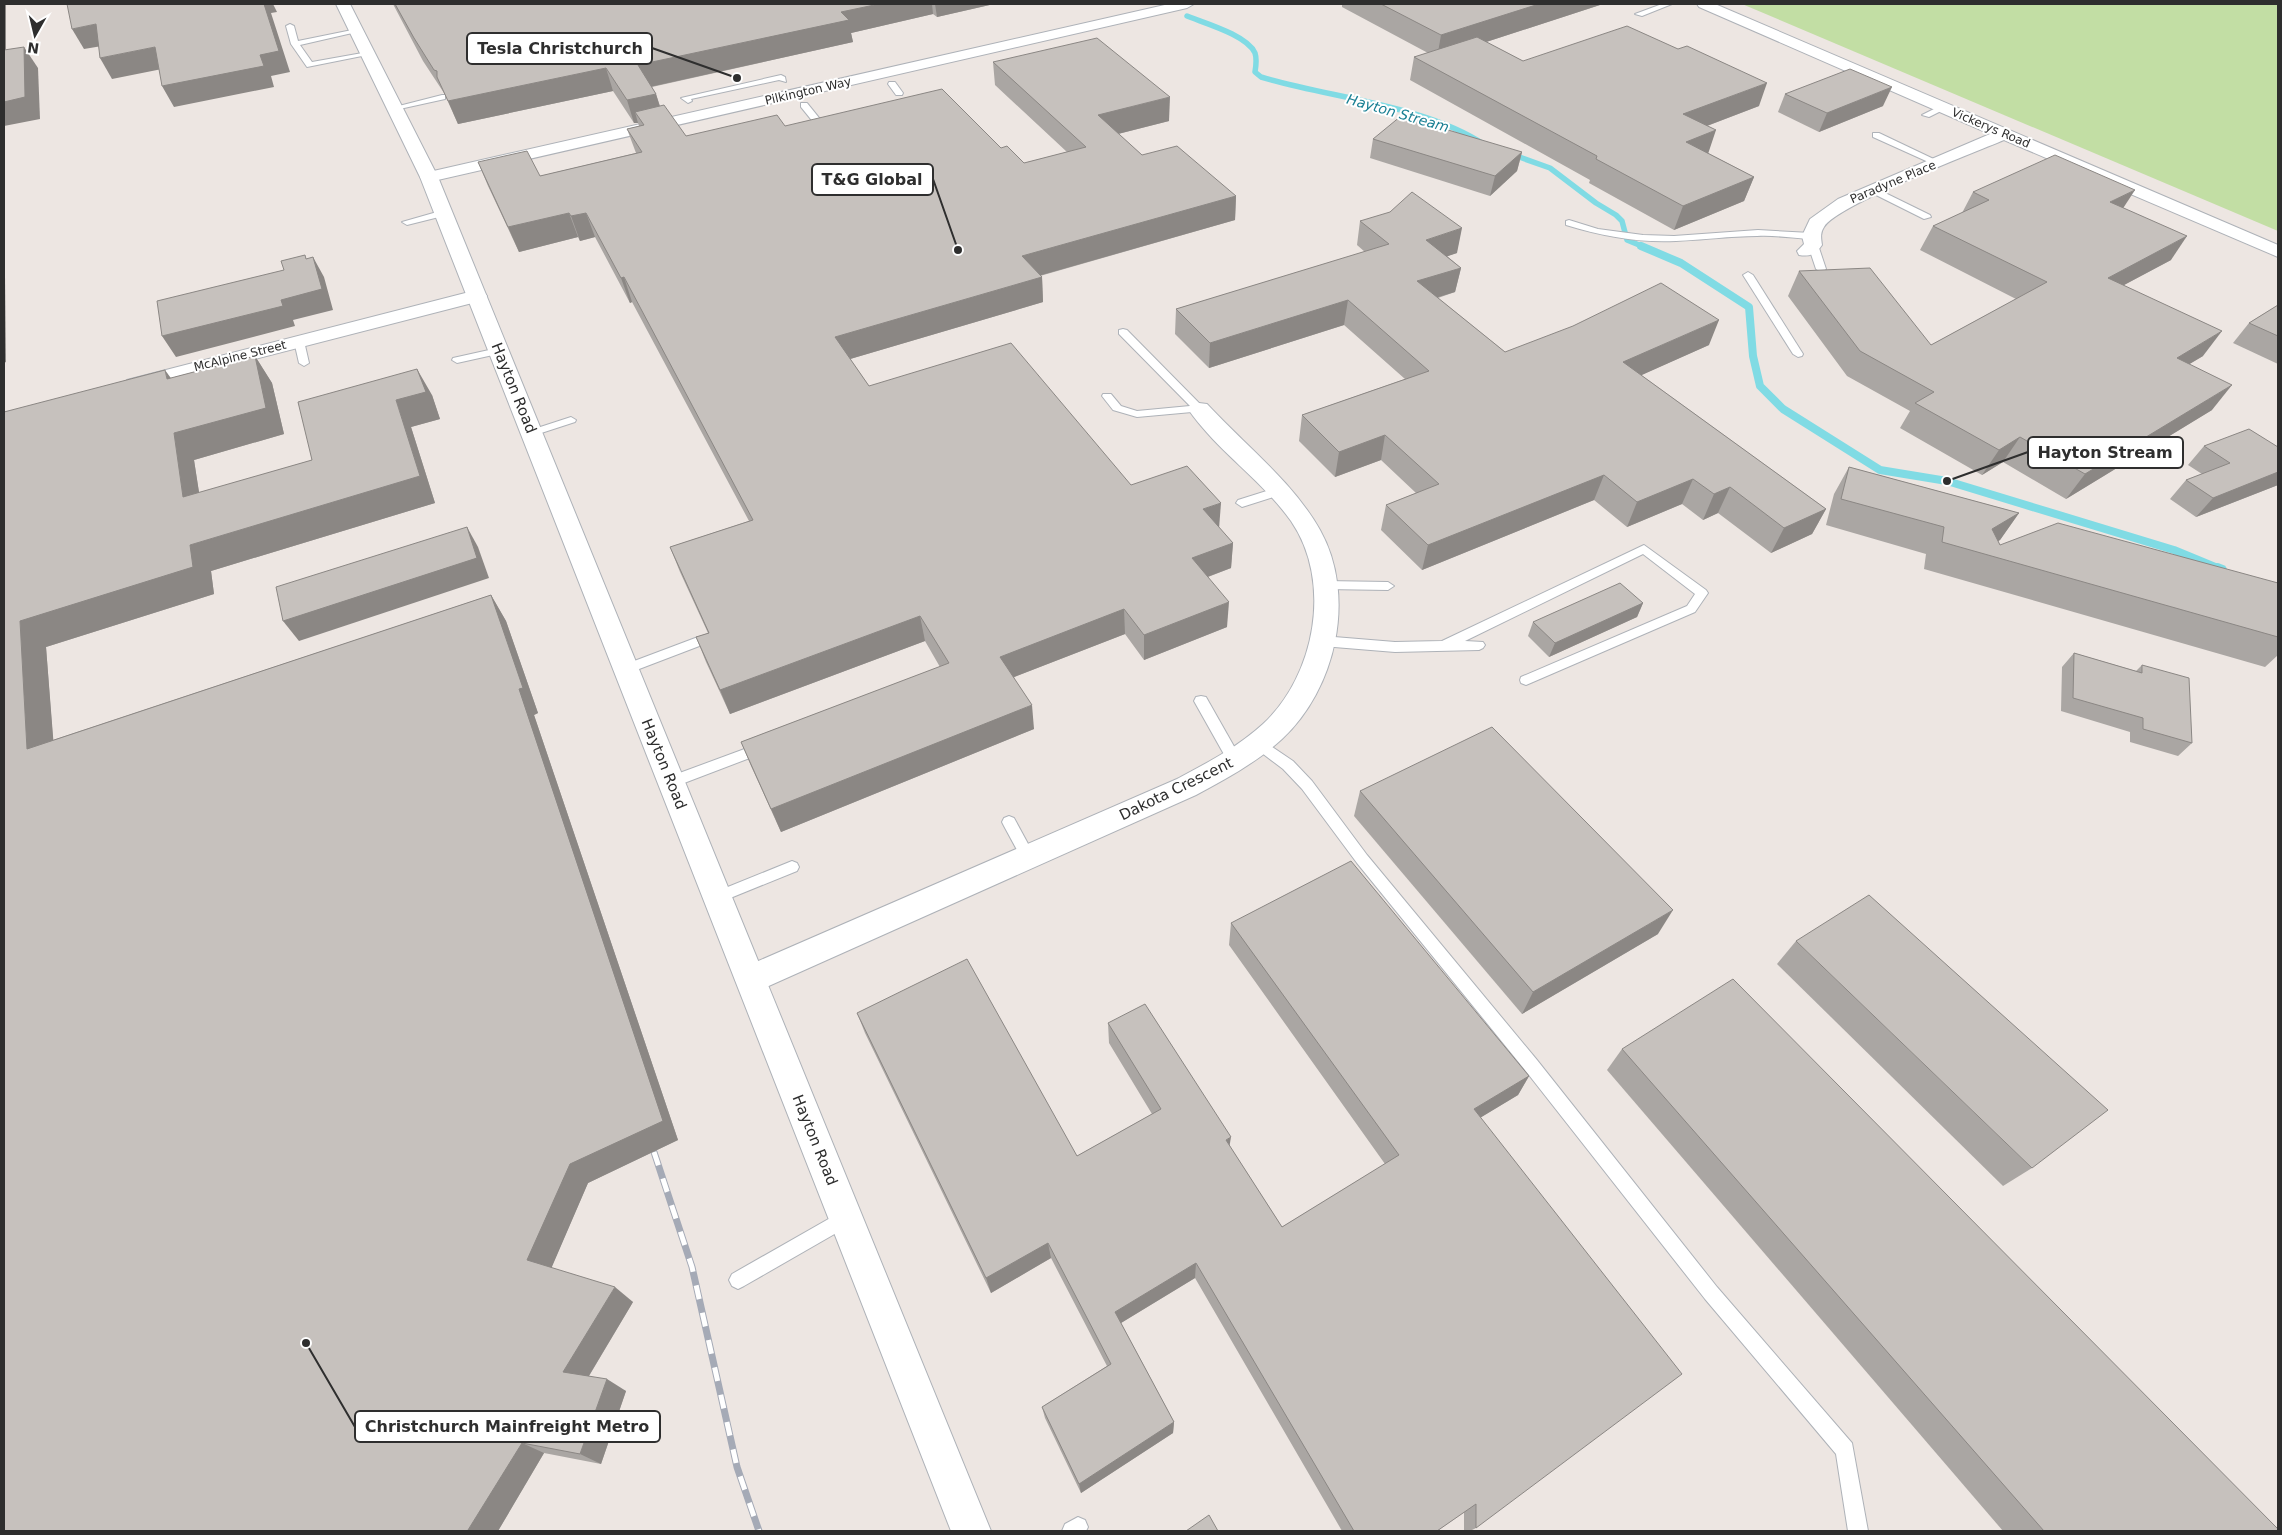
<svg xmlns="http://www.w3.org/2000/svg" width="2282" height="1535" font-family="'DejaVu Sans',sans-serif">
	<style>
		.green { fill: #c2dea4 }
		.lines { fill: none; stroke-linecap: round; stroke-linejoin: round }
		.stream-far2 { stroke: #80dbe4; stroke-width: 5.5 }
		.stream-far1 { stroke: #80dbe4; stroke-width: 8 }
		.stream { stroke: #80dbe4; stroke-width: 10 }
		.lane-casing { stroke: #aeb2b8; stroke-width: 2 }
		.street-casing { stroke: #aeb2b8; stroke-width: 2 }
		.secondary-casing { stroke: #aeb2b8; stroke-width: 2 }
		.lane { fill: #fff; fill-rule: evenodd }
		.street { fill: #fff; fill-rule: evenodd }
		.secondary { fill: #fff; fill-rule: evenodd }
		.rail-casing { stroke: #a5aab6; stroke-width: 7 }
		.rail { stroke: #fff; stroke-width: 5; stroke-dasharray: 14; stroke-linecap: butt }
		.wall { fill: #aaa6a3 }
		.shaded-wall { fill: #8b8784 }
		.building { fill: #c6c1bd; stroke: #8b8784 }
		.labels { text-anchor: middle; stroke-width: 4; stroke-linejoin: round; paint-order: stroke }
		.far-street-label { font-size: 12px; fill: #2e2e2e; stroke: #fff }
		.far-water-label { font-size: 14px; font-style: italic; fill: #1b8094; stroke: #fff }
		.street-label { font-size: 15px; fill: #2e2e2e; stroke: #fff }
		.leader { fill: none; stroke: #2e2e2e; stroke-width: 2 }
		.callout-dot { fill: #2e2e2e; stroke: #fff; stroke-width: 2 }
		.callout { fill: #fff; stroke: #2e2e2e; stroke-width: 2 }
		.callout-label { font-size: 16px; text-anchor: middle; font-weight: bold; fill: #2e2e2e }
	</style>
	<rect width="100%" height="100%" fill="#ede6e2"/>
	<polygon class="green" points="1742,4 2278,4 2278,231"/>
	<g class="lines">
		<g class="stream-far2">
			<path d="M1187,16C1204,23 1247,35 1255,53C1257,59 1256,66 1255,72L1261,77C1331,98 1425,105 1485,145"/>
			<polyline points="1508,153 1550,168 1596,203 1616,215 1622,221 1627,240 1644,247"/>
		</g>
		<polyline class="stream-far1" points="1641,246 1681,263 1749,307 1753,356 1760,386 1783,409 1880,470 1947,481 2174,550 2220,569"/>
		<polyline class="stream" points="2217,568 2222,570"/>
		<defs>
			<g id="lane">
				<polygon points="1662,4 1672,4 1642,16 1635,14"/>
				<polygon points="290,24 294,26 298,41 357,29 361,31 300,45 312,62 368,52 372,54 307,67 291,44 286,26"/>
				<polygon points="781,75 785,77 786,82 779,80 691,99 692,101 688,103 681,98"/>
				<polygon points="889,82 895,82 903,93 902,95 896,95 888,84"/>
				<polygon points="442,95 445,95 445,99 395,110 391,108"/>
				<polygon points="801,103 807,103 824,124 824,128 818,128 801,107"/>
				<polygon points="1940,106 1947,108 1929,117 1922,115"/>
				<polygon points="1873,133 1879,133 1942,163 1935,165 1873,137"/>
				<polygon points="1875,188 1930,215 1931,217 1924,219 1872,193 1872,189"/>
				<polygon points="444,210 447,211 447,215 407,225 402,222"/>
				<path d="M1569,220L1598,229L1643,235L1674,236L1758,230L1811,233L1816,236L1811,239C1793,238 1775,235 1757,236C1730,236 1703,240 1676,241C1638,243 1602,236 1566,225V221Z"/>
				<polygon points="1813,242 1818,245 1826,269 1824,271 1821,272 1816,269 1808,245"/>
				<polygon points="1748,272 1753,275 1803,354 1802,356 1798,357 1793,354 1743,275"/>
				<polygon points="1123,329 1127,330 1203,407 1203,411 1137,417 1113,410 1102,396 1103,394 1111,394 1121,406 1137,411 1190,406 1119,334 1119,330"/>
				<polygon points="299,338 304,341 309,363 304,366 299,363 294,341"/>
				<polygon points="498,348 503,351 502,353 457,363 452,360 453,358"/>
				<polygon points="571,417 576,420 575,422 532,436 527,433 528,431"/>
				<polygon points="1279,487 1285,491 1283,494 1242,507 1236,503 1238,500"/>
				<polygon points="1644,545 1706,590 1708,593 1695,612 1526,685 1521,683 1520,680 1521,677 1687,606 1695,594 1643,554 1465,641 1483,642 1485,645 1483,648 1479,650 1395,652 1322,646 1316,641 1322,636 1395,642 1442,641"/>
				<polygon points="1325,581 1388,582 1394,586 1388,590 1325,589 1319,585"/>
				<polygon points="698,637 704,642 702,645 626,674 620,669 621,666"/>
				<polygon points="1201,696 1206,697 1240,757 1242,761 1240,765 1230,765 1194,701 1196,697"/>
				<polygon points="1259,738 1293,761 1312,781 1367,855 1537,1060 1717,1287 1852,1443 1868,1531 1848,1531 1836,1454 1705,1299 1525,1070 1357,863 1302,789 1283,769 1254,747 1252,743 1254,739"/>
				<polygon points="750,747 755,748 757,752 755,756 671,788 666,786 664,782 666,778"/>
				<polygon points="1009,816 1014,818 1033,853 1035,857 1033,861 1028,863 1023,861 1004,826 1002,822 1004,818"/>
				<polygon points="792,861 797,863 799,867 797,871 718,903 713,901 711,897 713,893"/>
				<polygon points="846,1209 852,1212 855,1218 852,1224 744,1286 738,1289 732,1286 729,1280 732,1274"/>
				<polygon points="1078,1517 1085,1520 1088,1527 1086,1531 1062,1531 1065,1524"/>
			</g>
			<g id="street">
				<polygon points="1169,4 1194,4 1187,8 429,182 423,181 420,177 423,173 429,172"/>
				<path d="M1697,4H1715L2278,245V257L2004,140C1973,153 1837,205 1824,227C1820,233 1821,238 1822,245C1816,254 1810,257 1799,255L1797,251L1804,244L1802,236L1810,219L1838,199L1990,134L1699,7Z"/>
				<polygon points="477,290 484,292 487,296 484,300 134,390 127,388 124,384 127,380"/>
				<path d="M1199,403L1207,404C1245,445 1293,482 1320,530C1357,596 1336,689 1282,739C1257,762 1226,779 1196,795L762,989L751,993L740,989L735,979L740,969L1177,779C1207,763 1238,747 1263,724C1315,676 1333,582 1291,521C1262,480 1217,451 1188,409L1191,404Z"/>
			</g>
			<polygon id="secondary" points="336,4 350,4 438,177 991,1531 951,1531 420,177"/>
		</defs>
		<use href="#lane" class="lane-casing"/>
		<use href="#street" class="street-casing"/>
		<use href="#secondary" class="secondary-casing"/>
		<use href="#lane" class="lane"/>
		<use href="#street" class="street"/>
		<use href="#secondary" class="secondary"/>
		<defs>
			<polyline id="rail" points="654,1152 692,1267 737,1467 759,1531"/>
		</defs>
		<use href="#rail" class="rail-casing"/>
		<use href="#rail" class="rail"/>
	</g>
	<g class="wall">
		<polygon points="393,4 994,4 937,17 933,14 851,33 853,42 652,87 656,94 660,106 686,136 785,126 1001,148 1024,163 1067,152 995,85 993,62 1169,121 1118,134 1142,155 1236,196 1235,220 1040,276 1042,277 1043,302 850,359 869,386 1131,485 1219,528 1233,543 1231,568 1208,577 1227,627 1144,660 1125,634 1014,677 1034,729 781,832 751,766 741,742 940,667 925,641 730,714 706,662 696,637 708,633 680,572 670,547 749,521 632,302 630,303 595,237 580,241 578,237 519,252 488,186 478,162 540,176 636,153 627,129 639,126 638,123 634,123 613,91 458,124 444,93 423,61"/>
		<polygon points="1342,4 1603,4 1486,42 1523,61 1759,106 1707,126 1708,153 1754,177 1744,201 1674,230 1589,183 1590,180 1410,80 1414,57 1428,53 1342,7"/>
		<polygon points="1785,94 1883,106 1819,132 1778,112"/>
		<polygon points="1373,139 1522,152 1517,171 1490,196 1370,158"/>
		<polygon points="1973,192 2123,208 2171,260 2124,285 2203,356 2189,364 2212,410 2066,499 2003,462 1982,475 1900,428 1910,411 1847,376 1788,296 1799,271 1931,345 2016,299 1920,250 1933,226 1962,213"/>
		<polygon points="1360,221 1457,253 1447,256 1461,268 1455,292 1438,298 1505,352 1709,345 1641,375 1826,509 1812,534 1771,553 1718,513 1703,520 1682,504 1627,527 1594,500 1422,570 1381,530 1386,505 1416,493 1381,460 1335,477 1299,441 1302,415 1405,379 1344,325 1209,368 1175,334 1176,309 1365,252 1357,245"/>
		<polygon points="2278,305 2278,364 2233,343 2249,323"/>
		<polygon points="255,356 272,383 284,434 194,460 199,493 312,460 432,395 440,419 411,427 435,503 211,571 214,594 46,647 53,740 491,595 506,621 538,713 534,715 678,1140 588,1183 551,1268 633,1302 589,1376 626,1391 601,1464 544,1453 498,1531 4,1531 4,412 171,378"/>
		<polygon points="2204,446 2278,447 2278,485 2196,517 2170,499 2186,480 2202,474 2188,465"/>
		<polygon points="1849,467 2019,513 2000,540 1998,541 2000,545 2278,583 2278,655 2265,667 1924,569 1926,554 1826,525 1834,494"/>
		<polygon points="1643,603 1637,617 1549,657 1528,636 1533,622"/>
		<polygon points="2074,653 2136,671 2142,665 2192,743 2178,756 2130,742 2130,732 2061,711 2062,667"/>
		<polygon points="1360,791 1658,934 1522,1014 1354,816"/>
		<polygon points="1231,923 1529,1076 1518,1095 1481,1117 1476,1528 1470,1531 1464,1531 1464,1512 1437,1531 1342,1531 1195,1278 1121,1323 1174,1422 1173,1433 1081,1493 1045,1418 1042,1407 1107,1366 1051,1258 991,1293 865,1033 857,1013 1077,1156 1152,1114 1109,1043 1108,1023 1229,1145 1282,1227 1385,1164 1229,945"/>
		<polygon points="1796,941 2032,1168 2003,1186 1777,964"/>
		<polygon points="1622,1049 2278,1531 2003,1531 1607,1070"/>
	</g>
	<g class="shaded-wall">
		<polygon points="4,4 6,4 6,74 4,70"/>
		<polygon points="264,4 273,4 277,12 271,13 290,72 271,76 274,87 174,107 162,86 260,55"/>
		<polygon points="879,4 932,4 933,14 851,33 853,42 645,88 638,65 841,12"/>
		<polygon points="935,4 994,4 937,17"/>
		<polygon points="1539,4 1603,4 1437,58 1441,35"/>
		<polygon points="96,24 108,45 84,49 72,29"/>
		<polygon points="24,47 38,68 40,119 4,126 4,102"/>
		<polygon points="155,47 167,68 112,79 100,58"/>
		<polygon points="606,68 613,91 458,124 448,101"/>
		<polygon points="1767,83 1759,106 1675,138 1683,114"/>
		<polygon points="1892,87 1883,106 1819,132 1827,113"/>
		<polygon points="656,94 663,117 635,112 638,123 634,123 627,100"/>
		<polygon points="1170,97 1169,121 1098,139 1098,115"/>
		<polygon points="1716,130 1708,154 1686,142"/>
		<polygon points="1522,152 1517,171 1490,196 1495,176"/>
		<polygon points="1754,177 1744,201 1674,230 1683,206"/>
		<polygon points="2135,190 2120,213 2110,202"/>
		<polygon points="1236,196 1235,220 1024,280 1022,256"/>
		<polygon points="569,213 578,237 519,252 508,227"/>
		<polygon points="586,213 595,237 580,241 571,216"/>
		<polygon points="1462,228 1457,253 1422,265 1426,240"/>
		<polygon points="2187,236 2171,260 2092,302 2108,278"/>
		<polygon points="313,257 324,277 333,310 293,320 295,326 176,357 162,336 281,300"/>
		<polygon points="1461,268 1455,292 1412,305 1417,281"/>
		<polygon points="4,273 5,276 6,362 4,363"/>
		<polygon points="624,277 632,302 630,303 621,278"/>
		<polygon points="1042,277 1043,302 840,362 835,337"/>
		<polygon points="1348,300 1344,325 1209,368 1210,343"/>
		<polygon points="1719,320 1709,345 1615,387 1623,362"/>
		<polygon points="2222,331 2203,356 2158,383 2177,358"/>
		<polygon points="255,356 272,383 284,434 194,460 204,524 183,497 174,433"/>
		<polygon points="417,369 432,395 440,419 411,427 435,503 211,571 214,594 46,647 56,774 27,749 20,621 190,545 420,476 396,400"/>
		<polygon points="165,370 184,396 167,379"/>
		<polygon points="2232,385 2212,410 2066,499 2085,474"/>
		<polygon points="1385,435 1381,460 1335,477 1339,452"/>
		<polygon points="2020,437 2003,462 1982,475 1999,450"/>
		<polygon points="2278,472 2278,485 2196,517 2213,498"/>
		<polygon points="1604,475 1594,500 1422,570 1428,545"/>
		<polygon points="1693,479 1682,504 1627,527 1637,502"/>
		<polygon points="1730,487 1718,513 1703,520 1714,494"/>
		<polygon points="1221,503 1219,529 1203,509"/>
		<polygon points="1826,509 1812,534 1771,553 1784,528"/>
		<polygon points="2019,513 2000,540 1978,553 1992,529"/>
		<polygon points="467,527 478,547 489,578 299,641 283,621"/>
		<polygon points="1233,543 1231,568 1191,583 1192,558"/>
		<polygon points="491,595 506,621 538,713 534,715 678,1140 588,1183 548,1276 527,1260 519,689"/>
		<polygon points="1229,602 1227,627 1144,660 1144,635"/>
		<polygon points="1643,603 1637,617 1549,657 1555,643"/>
		<polygon points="1124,609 1125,634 1004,681 1000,657"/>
		<polygon points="920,616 925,641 730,714 720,690"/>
		<polygon points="1032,705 1034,729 781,832 771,809"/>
		<polygon points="1673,910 1658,934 1522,1014 1533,992"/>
		<polygon points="1529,1076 1518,1095 1465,1127 1474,1109"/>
		<polygon points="1231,1137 1228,1155 1226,1140"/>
		<polygon points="1048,1243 1051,1258 991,1293 986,1278"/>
		<polygon points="1196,1263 1195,1278 1116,1326 1115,1312"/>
		<polygon points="615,1287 633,1302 584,1384 563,1372"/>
		<polygon points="607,1379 626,1391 601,1464 580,1454"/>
		<polygon points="1174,1422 1173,1433 1081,1493 1079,1484"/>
		<polygon points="522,1443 544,1453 498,1531 472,1531 468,1530"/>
	</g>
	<g class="building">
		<polygon points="67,4 264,4 279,51 260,55 264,66 162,86 155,47 100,58 96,24 72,29"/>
		<polygon points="395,4 879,4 841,12 849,20 638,65 656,94 627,100 606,68 448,101 437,77 437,71 434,70 414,38"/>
		<polygon points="1381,4 1539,4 1441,35"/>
		<polygon points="1627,26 1678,49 1687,46 1767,83 1683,114 1716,130 1686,142 1754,177 1683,206 1596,159 1597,156 1414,57 1477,37 1523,61"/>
		<polygon points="1097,38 1170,97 1098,115 1142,155 1177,146 1236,196 1022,256 1042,277 835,337 869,386 1011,343 1131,485 1187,466 1221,503 1203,509 1233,543 1192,558 1229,602 1144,635 1124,609 1000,657 1032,705 771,809 741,742 949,663 920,616 720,690 696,637 709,633 670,547 753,520 624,277 621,278 586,213 571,216 569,213 508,227 478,162 527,151 540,176 642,152 627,129 644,125 635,112 664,105 686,136 777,115 785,126 942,89 1001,148 1007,146 1024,163 1086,147 993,62"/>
		<polygon points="24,47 25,97 4,102 4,50"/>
		<polygon points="1850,69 1892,87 1827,113 1785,94"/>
		<polygon points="1401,116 1522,152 1495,176 1373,139"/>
		<polygon points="2055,155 2135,190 2110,202 2187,236 2108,278 2222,331 2177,358 2232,385 2085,474 2020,437 1999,450 1915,403 1934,392 1860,351 1799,271 1870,268 1931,345 2047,282 1933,226 1989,200 1973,192"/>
		<polygon points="1412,192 1462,228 1426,240 1461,268 1417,281 1505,352 1573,326 1661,283 1719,320 1623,362 1826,509 1784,528 1730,487 1714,494 1693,479 1637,502 1604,475 1428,545 1386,505 1439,484 1385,435 1339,452 1302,415 1429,371 1348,300 1210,343 1176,309 1389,244 1360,221 1390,212"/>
		<polygon points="305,255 306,259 313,257 322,289 281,300 283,306 162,336 157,301 284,270 281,261"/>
		<polygon points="2278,305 2278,336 2249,323"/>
		<polygon points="255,356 266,408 174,433 183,497 312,460 298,402 417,369 426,392 396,400 420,476 190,545 193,567 20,621 27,749 491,595 523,688 519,689 663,1121 570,1164 527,1260 615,1287 563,1372 607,1379 580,1454 522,1443 468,1530 472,1531 4,1531 4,412 165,370 167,379"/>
		<polygon points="2249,429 2278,447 2278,472 2213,498 2186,480 2230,463 2204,446"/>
		<polygon points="1849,467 2019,513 1992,529 2000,545 2058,523 2278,583 2278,637 1942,542 1944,527 1841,499"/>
		<polygon points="467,527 477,558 283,621 276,587"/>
		<polygon points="1620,583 1643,603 1555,643 1533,622"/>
		<polygon points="2074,653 2142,673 2142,665 2189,678 2192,743 2143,729 2143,718 2073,698"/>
		<polygon points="1492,727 1673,910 1533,992 1360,791"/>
		<polygon points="1351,861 1529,1076 1474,1109 1682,1374 1476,1528 1476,1504 1437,1531 1354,1531 1196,1263 1115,1312 1174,1422 1079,1484 1042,1407 1111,1364 1048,1243 986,1278 857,1013 967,959 1077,1156 1161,1109 1108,1023 1145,1004 1231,1137 1226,1140 1282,1227 1399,1155 1231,923"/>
		<polygon points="1869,895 2108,1110 2032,1168 1796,941"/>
		<polygon points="1733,979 2278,1529 2278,1531 2044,1531 1622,1049"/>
		<polygon points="1209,1515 1218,1531 1186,1531"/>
	</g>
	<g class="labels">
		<g class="far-street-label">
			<text transform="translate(808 91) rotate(-13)" y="4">Pilkington Way</text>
			<text transform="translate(1991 128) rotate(23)" y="4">Vickerys Road</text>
			<text transform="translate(1893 182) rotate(-23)" y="4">Paradyne Place</text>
			<text transform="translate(240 356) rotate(-14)" y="4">McAlpine Street</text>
		</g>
		<g class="far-water-label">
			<text transform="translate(1398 113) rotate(16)" y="5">Hayton Stream</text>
		</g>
		<g class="street-label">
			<text transform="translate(514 388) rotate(68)" y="5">Hayton Road</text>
			<text transform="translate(664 764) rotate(68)" y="5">Hayton Road</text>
			<text transform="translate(1176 789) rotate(-26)" y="5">Dakota Crescent</text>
			<text transform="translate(815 1140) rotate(68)" y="5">Hayton Road</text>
		</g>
	</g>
	<path class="leader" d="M737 78L652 48M958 250L933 179M1947 481L2028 452M306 1343L355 1427"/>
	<g class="callout-dot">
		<circle cx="737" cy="78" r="5"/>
		<circle cx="958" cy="250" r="5"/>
		<circle cx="1947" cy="481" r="5"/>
		<circle cx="306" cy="1343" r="5"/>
	</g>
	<g class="callout">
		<rect x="467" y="33" width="185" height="31" rx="5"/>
		<rect x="812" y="164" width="121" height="31" rx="5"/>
		<rect x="2028" y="437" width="155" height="31" rx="5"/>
		<rect x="355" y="1411" width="305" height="31" rx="5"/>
	</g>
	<g class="callout-label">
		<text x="560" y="54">Tesla Christchurch</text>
		<text x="872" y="185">T&amp;G Global</text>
		<text x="2105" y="458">Hayton Stream</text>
		<text x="507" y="1432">Christchurch Mainfreight Metro</text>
	</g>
	<rect width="2282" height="1535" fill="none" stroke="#2e2e2e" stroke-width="10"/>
	<g transform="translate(35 35) rotate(188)" stroke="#ffffff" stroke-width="4" paint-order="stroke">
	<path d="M0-4L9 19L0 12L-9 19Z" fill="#2e2e2e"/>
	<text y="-8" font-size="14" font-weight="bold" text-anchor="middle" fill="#2e2e2e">N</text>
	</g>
</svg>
